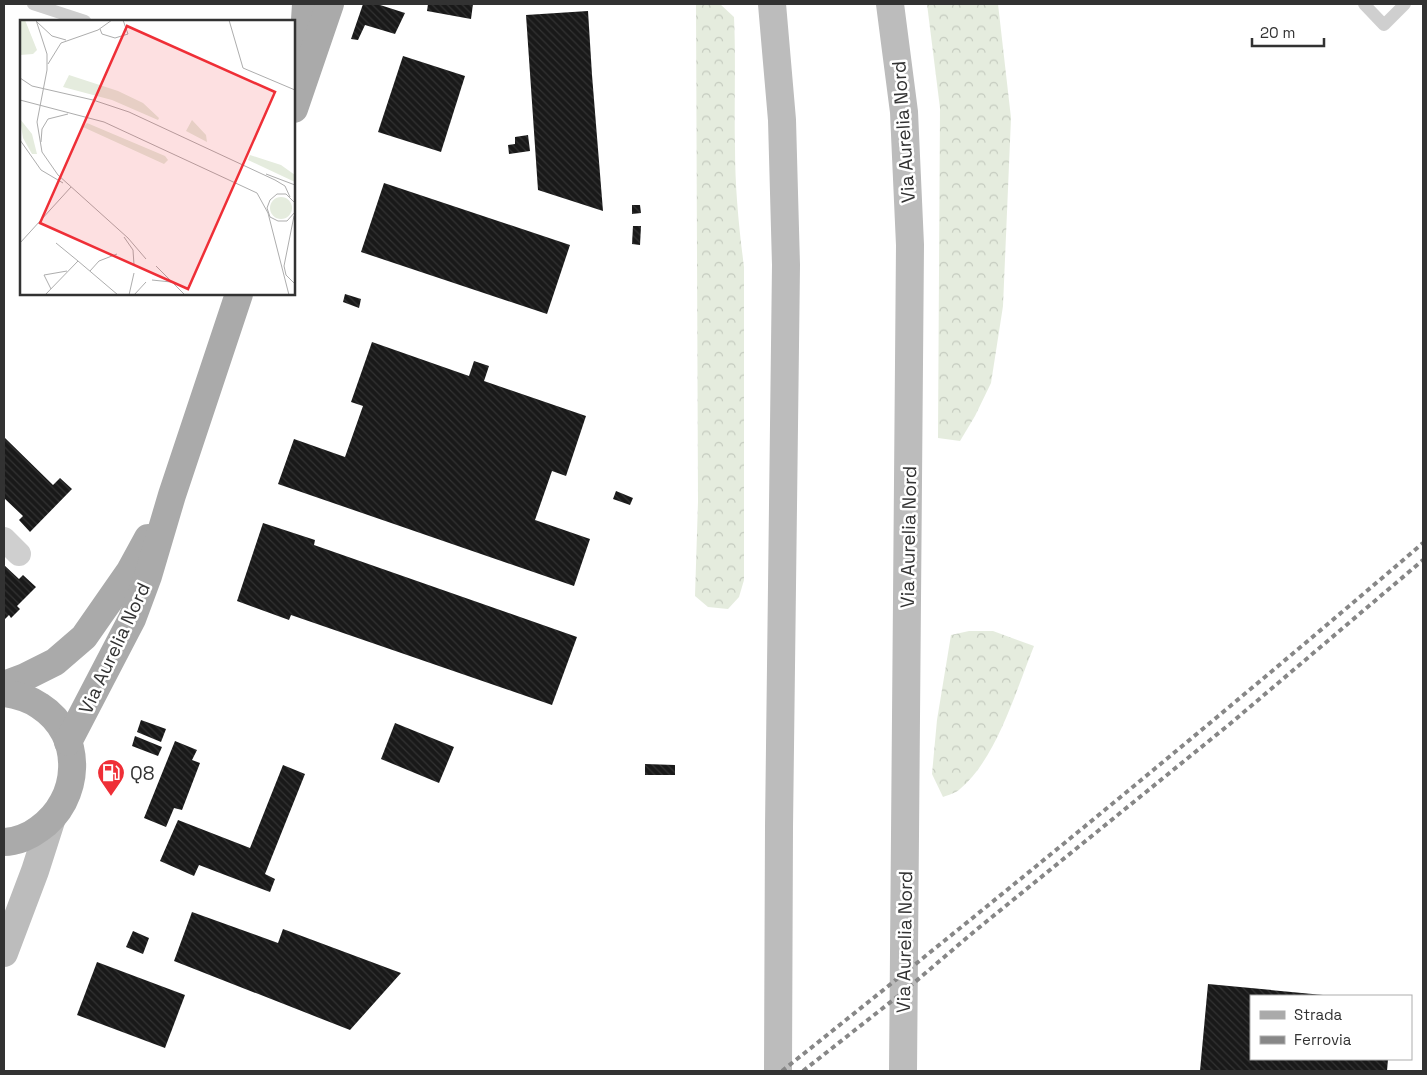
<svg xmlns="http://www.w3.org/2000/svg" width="1427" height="1075" font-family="'Space Grotesk',sans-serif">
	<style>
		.forest { fill: url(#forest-crowns) }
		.building { fill: url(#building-back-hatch) }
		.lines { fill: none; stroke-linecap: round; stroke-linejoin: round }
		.lane { stroke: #cfcfcf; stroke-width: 12 }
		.street { stroke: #cfcfcf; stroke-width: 24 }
		.secondary { stroke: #bcbcbc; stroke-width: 28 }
		.primary { stroke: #aaa; stroke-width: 28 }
		.rail { stroke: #878787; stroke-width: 4; stroke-dasharray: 5 4; stroke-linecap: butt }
		.labels { text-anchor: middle; stroke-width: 5; stroke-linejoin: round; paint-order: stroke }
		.street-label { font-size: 19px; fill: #323232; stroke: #fff }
		.poi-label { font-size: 19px; fill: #323232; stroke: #fff; text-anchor: start }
		.inset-road { fill: none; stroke: #adadad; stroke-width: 1 }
		.view { fill: #ef2f37; fill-opacity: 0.15; stroke: #ef2f37; stroke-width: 2.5 }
		.inset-edge { fill: none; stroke: #323232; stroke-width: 2.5 }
	</style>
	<defs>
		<pattern id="forest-crowns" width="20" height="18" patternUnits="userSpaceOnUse" patternTransform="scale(1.25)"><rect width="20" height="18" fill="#e5ecde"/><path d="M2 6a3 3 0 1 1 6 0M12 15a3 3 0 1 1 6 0" fill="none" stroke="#c5cbbf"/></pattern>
		<pattern id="building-back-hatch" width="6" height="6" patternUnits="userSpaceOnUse" patternTransform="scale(1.25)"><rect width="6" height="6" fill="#191919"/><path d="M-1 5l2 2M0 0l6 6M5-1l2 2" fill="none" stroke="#323232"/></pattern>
	</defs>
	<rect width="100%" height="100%" fill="#fff"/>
	<g class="forest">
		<path d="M701,4H720L734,17C736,61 734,104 735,148C735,188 739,228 744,267V580L739,597L728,609L708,607L695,596L698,502L696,5Z"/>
		<polygon points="927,4 998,4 1011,118 1003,306 991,383 975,416 960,441 938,438 940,108"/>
		<path d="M969,631H993L1034,646C1016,690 997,758 960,789C956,793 948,795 943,797L932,774L937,720L951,635Z"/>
	</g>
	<g class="building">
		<polygon points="363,4 377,4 405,13 395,34 365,25 358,40 351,39"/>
		<polygon points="428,4 473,4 471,19 427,11"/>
		<polygon points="588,11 592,75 603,211 538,190 526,15"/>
		<polygon points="403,56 465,76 441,152 378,132"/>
		<polygon points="528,135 530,151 509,154 508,145 515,144 515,137"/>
		<polygon points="384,183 570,245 547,314 361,252"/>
		<polygon points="632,205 640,205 641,213 632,214"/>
		<polygon points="633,226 641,226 640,245 632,244"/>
		<polygon points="345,294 361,299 359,308 343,302"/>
		<polygon points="372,342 469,376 474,361 489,366 484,381 586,416 566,476 552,471 535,520 590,539 574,586 278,484 294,439 345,457 363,406 351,402"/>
		<polygon points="4,437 53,485 60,478 72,489 30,532 19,520 23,516 4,498"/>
		<polygon points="616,491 633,498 630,505 613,499"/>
		<polygon points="263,523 315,540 314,545 577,637 552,705 291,615 289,620 237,601"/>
		<polygon points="4,565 19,579 23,575 36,587 17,606 20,609 11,618 9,615 4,620"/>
		<polygon points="141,720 166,729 161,742 137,732"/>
		<polygon points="395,723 454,747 439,783 381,759"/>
		<polygon points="135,736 162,747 158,756 132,746"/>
		<polygon points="175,741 197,750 192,760 200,763 182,810 174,808 166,827 144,818"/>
		<polygon points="645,764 675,765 675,775 645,775"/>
		<polygon points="283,765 305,774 265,874 275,879 270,892 199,865 194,876 160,861 178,820 250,848"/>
		<polygon points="192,912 278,943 283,929 401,973 350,1030 174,961"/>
		<polygon points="133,931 149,938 143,954 126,947"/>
		<polygon points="97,962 185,995 165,1048 77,1015"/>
		<polygon points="1208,984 1323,995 1323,996 1251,996 1251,1059 1388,1059 1387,1071 1200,1071"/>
	</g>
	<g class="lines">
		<g class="lane">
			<polyline points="33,4 85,21"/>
			<polyline points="1364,4 1384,25 1405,4"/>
		</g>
		<polyline class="street" points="4,539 19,554"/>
		<g class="secondary">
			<polyline points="772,4 782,120 786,265 779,827 778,1071"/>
			<polyline points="890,4 904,112 910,245 903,1071"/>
			<polyline points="4,953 35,871 51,821"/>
		</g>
		<g class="primary">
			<polyline points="303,52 306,4"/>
			<polyline points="294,109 330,4"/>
			<polyline points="4,685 25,677 55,662 84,637 130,571 148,538"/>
			<path d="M4,693C17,695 29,698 40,706C85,735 81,800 39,829C30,836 16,842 4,842"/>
			<polyline points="68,742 132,619 148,576 172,495 239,294"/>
		</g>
		<g class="rail">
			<path d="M782,1071C998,899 1213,723 1423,543"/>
			<polyline points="803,1071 902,993 976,930 1231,723 1423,560"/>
		</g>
	</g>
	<defs>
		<symbol id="fuel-pin" viewBox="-11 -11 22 30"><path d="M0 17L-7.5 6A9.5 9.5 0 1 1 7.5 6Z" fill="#ef2f37" stroke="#fff"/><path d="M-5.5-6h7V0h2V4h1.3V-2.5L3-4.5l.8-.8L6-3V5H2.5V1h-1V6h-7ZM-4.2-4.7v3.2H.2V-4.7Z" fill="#fff"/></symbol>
	</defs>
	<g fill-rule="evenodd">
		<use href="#fuel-pin" x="95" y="757" width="32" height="43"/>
	</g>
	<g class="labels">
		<g class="street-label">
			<text transform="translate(903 132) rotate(-94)" y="7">Via Aurelia Nord</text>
			<text transform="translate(908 537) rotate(-89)" y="7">Via Aurelia Nord</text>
			<text transform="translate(114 648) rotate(-65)" y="7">Via Aurelia Nord</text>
			<text transform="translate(904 942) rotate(-89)" y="7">Via Aurelia Nord</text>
		</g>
		<g class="poi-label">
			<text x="130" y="780">Q8</text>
		</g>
	</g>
	<g transform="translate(20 20)">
		<rect width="275" height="275" fill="#fff"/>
		<path d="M250 188a11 11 0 1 1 22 0a11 11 0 1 1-22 0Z" fill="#e5ecde"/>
		<path d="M0,0H5L17,30L13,34L0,35ZM49,55L98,71L123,83L139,98L138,100L92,80L43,67ZM0,99L12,114L17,134H12L3,118ZM172,100L186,115L187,122L166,111ZM67,103L145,136L148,140L144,144L63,107ZM230,135L261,145L275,155V162L228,140Z" fill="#e5ecde"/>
		<path class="inset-road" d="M16,0L27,34V50L17,102L22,132L38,155L108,218L126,239M209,0L223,48L275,70M17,2L32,16L46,20M80,9L82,14L95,18L108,14L103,0M28,44L41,23L78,10L92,0M0,58L12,66L73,80L109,92L255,160L265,166L270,177M0,80L84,102L237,173L248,193L269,275M0,120L21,150L43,163M21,122L22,109L28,99L48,94M246,154L275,165M275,183L266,174H257L250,180L247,188L250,197L258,201H267L275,192M274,196L264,246L266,255L275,264M104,217L113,230L114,245M0,223L51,167M36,223L58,241M136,246L165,275M70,251L79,241L97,234M132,260L151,262M31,269L24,255L47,251M25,275L58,241L98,275M109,275L114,253M114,275L126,262"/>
		<path class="view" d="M107,6L255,72L168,269L20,203Z"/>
		<rect width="275" height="275" class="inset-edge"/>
	</g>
	<rect width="1427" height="1075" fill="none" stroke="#323232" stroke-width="10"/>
	<rect x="1250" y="995" width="162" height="65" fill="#ffffff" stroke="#adadad"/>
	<rect x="1260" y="1011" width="25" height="8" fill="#aaaaaa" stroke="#adadad"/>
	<text x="1294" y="1020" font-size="15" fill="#323232">Strada</text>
	<rect x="1260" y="1036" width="25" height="8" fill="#878787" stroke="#adadad"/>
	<text x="1294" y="1045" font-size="15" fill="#323232">Ferrovia</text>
	<path d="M1252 38v8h72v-8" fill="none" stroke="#323232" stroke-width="2.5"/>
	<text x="1260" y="38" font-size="15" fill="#323232" stroke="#ffffff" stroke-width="4" paint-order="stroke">20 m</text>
</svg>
